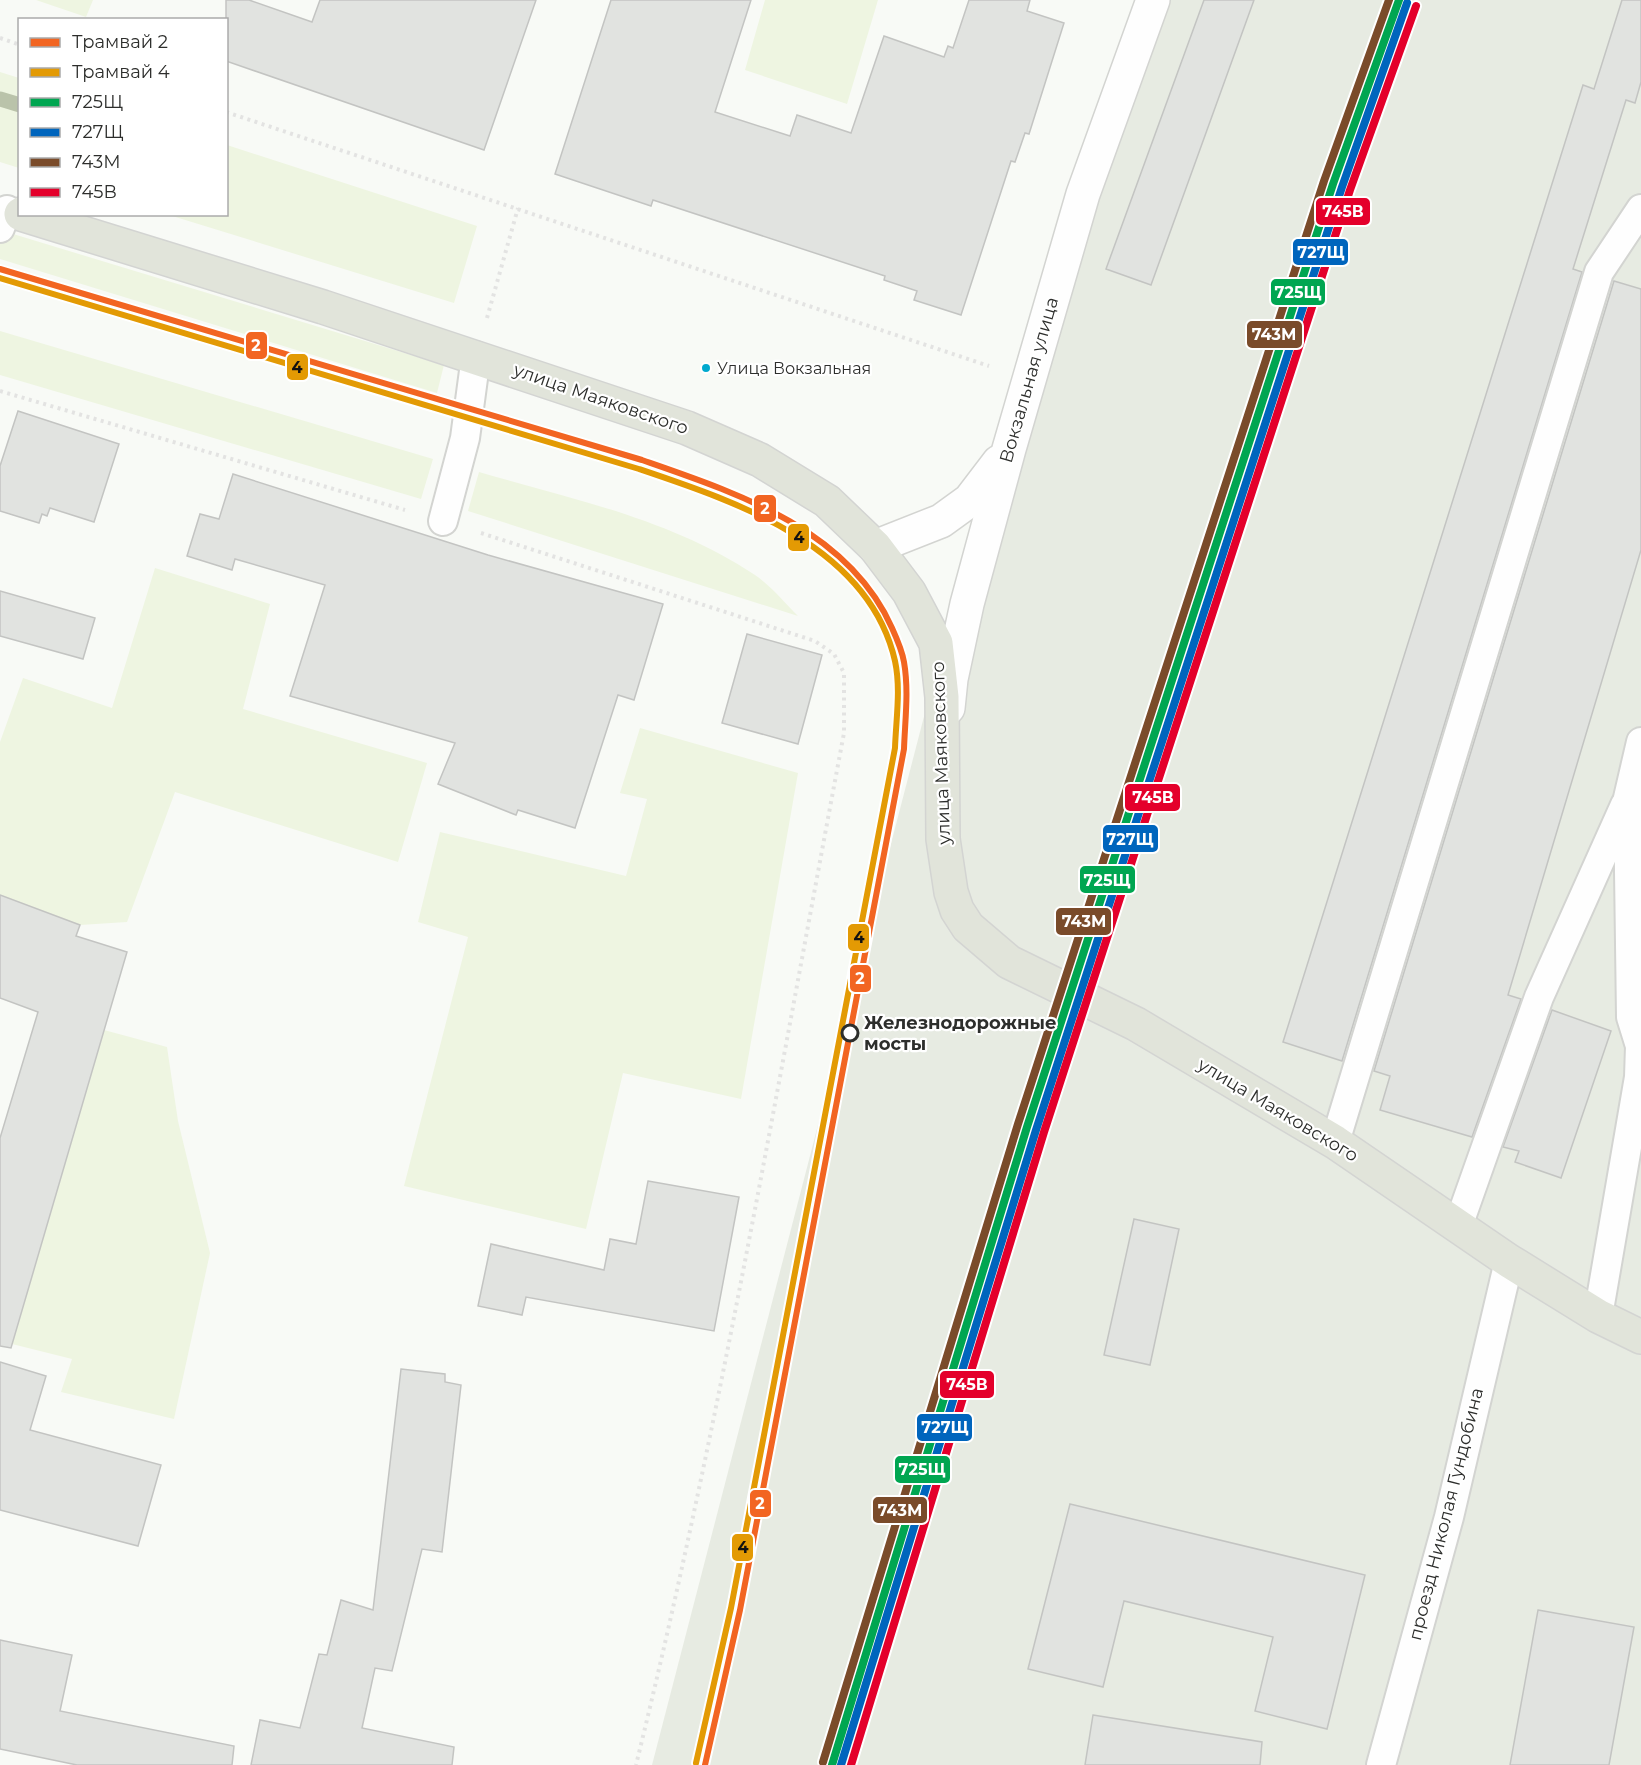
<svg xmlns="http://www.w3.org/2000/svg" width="1641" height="1765" font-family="Montserrat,sans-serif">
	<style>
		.built { fill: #e7ebe2 }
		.green { fill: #eef5e1 }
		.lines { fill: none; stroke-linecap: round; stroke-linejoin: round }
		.stream { stroke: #bac3aa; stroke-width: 15 }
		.building { fill: #e1e3e0; stroke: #c3c4c2; stroke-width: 1.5 }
		.service-casing { stroke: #d3d4d1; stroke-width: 32 }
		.minor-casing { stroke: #d3d4d1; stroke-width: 36 }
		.primary-casing { stroke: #d3d4d2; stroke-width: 36 }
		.path { stroke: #e3e3e2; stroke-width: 4; stroke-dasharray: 3 4.5; stroke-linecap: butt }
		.service { stroke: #fefefe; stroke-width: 28 }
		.minor { stroke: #fefefe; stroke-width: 33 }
		.primary { stroke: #e1e4da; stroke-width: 33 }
		.rail-1-casing { stroke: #fff; stroke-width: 12 }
		.rail-2-casing { stroke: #fff; stroke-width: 12 }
		.rail-3-casing { stroke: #fff; stroke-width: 12 }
		.rail-4-casing { stroke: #fff; stroke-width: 12 }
		.rail-1 { stroke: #00a651; stroke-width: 8 }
		.rail-2 { stroke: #0065bd; stroke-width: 8 }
		.rail-3 { stroke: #7a4b2a; stroke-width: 8 }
		.rail-4 { stroke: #e4002b; stroke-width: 8 }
		.tram-1-casing { stroke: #fff; stroke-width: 10 }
		.tram-2-casing { stroke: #fff; stroke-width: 10 }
		.tram-1 { stroke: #f26522; stroke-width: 6 }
		.tram-2 { stroke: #e39a04; stroke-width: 6 }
		.bus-dot { fill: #00a9ce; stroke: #fff; stroke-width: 2 }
		.stop-dot { fill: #fff; stroke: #2d2e2c; stroke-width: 3 }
		.labels { text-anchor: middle; stroke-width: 4.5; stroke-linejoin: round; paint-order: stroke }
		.bus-label { font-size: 16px; fill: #2d2e2c; stroke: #fff; text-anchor: start }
		.street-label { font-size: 18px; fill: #2d2e2c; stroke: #fff }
		.stop-label { font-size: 18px; font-weight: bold; fill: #2d2e2c; stroke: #fff; text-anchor: start }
		.line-badge { stroke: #fff; stroke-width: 2 }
		.badge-label { font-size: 16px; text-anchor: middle; font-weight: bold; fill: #fff }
		.pale-badge-label { font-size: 16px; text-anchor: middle; font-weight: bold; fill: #111 }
	</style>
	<rect width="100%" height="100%" fill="#f8faf6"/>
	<polygon class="built" points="1136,0 1641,0 1641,1765 652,1765 969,543 1040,282"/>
	<g class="green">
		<polygon points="36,0 93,0 86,17"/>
		<polygon points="765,0 878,0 847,104 745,70"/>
		<polygon points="0,72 19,78 19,168 0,162"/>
		<polygon points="227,145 477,226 454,303 169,215 226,214"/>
		<polygon points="0,230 444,365 437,393 0,259"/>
		<polygon points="0,331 433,459 421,499 0,375"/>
		<path d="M479,472C573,499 673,520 755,575C771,586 785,603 798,616L468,511Z"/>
		<polygon points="155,568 270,604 243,709 427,763 398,862 175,792 127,922 80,925 0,895 0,742 23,678 112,708"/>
		<polygon points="640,728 798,773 741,1099 623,1073 586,1229 404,1186 468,937 418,922 440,832 626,876 647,799 620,793"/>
		<polygon points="104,1030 167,1047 178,1121 210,1253 174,1419 61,1392 72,1359 12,1344"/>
	</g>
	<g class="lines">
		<polyline class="stream" points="0,99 20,105"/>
	</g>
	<g class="building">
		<polygon points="226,0 249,0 312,22 320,0 536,0 484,150 226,61"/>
		<polygon points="611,0 751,0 715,112 790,136 797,115 851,133 884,36 944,57 948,46 953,48 969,0 1030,0 1027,11 1064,23 1029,134 1025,133 1015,162 1011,161 961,315 914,300 917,291 884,280 885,276 653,200 651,206 555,174"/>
		<polygon points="1204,0 1254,0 1151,285 1106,269"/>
		<polygon points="1622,0 1641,0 1641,82 1635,103 1626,100 1573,269 1582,272 1342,1061 1283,1042 1583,85 1594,89"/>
		<polygon points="1614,281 1641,289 1641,550 1508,995 1521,999 1472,1137 1380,1110 1390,1076 1374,1071"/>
		<polygon points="18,411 119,444 94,522 50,508 47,516 42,514 39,523 0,511 0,466"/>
		<polygon points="233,474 488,555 663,604 634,700 618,695 575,828 518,810 516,815 438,784 455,743 290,696 325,585 235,559 232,570 187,556 200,514 219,519"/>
		<polygon points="0,591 95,618 83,659 0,636"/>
		<polygon points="747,634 822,655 798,744 722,723"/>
		<polygon points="0,895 80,925 76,936 127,952 11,1348 0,1346 0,1138 38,1012 0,998"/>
		<polygon points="1552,1010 1611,1031 1561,1178 1515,1162 1519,1151 1503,1147"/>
		<polygon points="648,1181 739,1197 714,1331 526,1297 522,1315 478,1306 491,1244 604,1270 610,1239 636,1244"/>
		<polygon points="1134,1219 1179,1229 1150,1365 1104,1355"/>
		<polygon points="0,1362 46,1376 30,1430 161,1465 138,1546 0,1510"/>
		<polygon points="401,1369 445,1374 445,1382 461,1385 442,1552 422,1549 392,1671 375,1668 362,1728 454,1747 452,1765 251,1765 260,1720 300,1728 319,1654 327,1655 341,1600 373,1610"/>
		<polygon points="1070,1504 1365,1575 1327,1729 1255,1711 1273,1637 1124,1601 1103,1687 1028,1669"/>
		<polygon points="1538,1610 1634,1627 1609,1765 1510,1765"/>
		<polygon points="0,1640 72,1655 60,1711 234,1746 232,1765 77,1765 0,1749"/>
		<polygon points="1093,1715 1262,1742 1260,1765 1085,1765"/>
	</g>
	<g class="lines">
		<defs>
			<g id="service">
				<polyline points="0,228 7,210"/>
				<polyline points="443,521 465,438 476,356"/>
				<polyline points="1335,1142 1599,272 1641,209"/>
				<polyline points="1458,1226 1539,997 1625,805"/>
				<polyline points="1598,1316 1639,1077 1640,1046 1631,1017 1628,798 1641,742"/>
				<polyline points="1381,1765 1449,1517 1509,1261"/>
			</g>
			<g id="minor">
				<polyline points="875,547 941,521 970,500 999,462"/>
				<polyline points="948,708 951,679 967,604 1009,449 1083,194 1153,0"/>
			</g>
			<polyline id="primary" points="21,214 323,307 687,428 760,460 827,501 875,547 909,592 936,643 942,697 943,839 951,892 957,910 968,927 1009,962 1136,1024 1335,1142 1509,1261 1598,1316 1641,1337"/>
		</defs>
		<use href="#service" class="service-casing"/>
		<use href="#minor" class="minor-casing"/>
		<use href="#primary" class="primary-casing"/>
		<g class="path">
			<polyline points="0,38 20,45"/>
			<polyline points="226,112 989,366"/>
			<polyline points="487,318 518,208"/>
			<polyline points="0,391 405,510"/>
			<path d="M481,533L815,641L834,654L844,673V733C779,1077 720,1424 636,1765"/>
		</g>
		<use href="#service" class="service"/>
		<use href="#minor" class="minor"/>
		<use href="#primary" class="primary"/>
		<defs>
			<polyline id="rail-1" points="832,1765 1027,1127 1333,184 1399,0"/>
			<polyline id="rail-2" points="841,1765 1036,1130 1342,187 1407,3"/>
			<polyline id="rail-3" points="823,1762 1018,1124 1324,181 1389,0"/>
			<polyline id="rail-4" points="851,1765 1044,1132 1350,190 1416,6"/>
		</defs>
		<use href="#rail-1" class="rail-1-casing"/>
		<use href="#rail-2" class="rail-2-casing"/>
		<use href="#rail-3" class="rail-3-casing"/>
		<use href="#rail-4" class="rail-4-casing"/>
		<use href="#rail-1" class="rail-1"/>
		<use href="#rail-2" class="rail-2"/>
		<use href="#rail-3" class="rail-3"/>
		<use href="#rail-4" class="rail-4"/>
		<defs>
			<path id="tram-1" d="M0,269L642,460C737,493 848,529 892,628C897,639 902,650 904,662C909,691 905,720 904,749L740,1610L705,1765"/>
			<path id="tram-2" d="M0,278L639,469C737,502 869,546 895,661C901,689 896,719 895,748L731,1608L696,1763"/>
		</defs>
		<use href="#tram-1" class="tram-1-casing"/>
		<use href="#tram-2" class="tram-2-casing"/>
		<use href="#tram-1" class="tram-1"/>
		<use href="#tram-2" class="tram-2"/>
	</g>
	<circle class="bus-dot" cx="706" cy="368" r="5"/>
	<circle class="stop-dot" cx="850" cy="1033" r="8"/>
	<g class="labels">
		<g class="bus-label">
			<text x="717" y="374">Улица Вокзальная</text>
		</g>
		<g class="street-label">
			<text transform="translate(1029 380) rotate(-74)" y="6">Вокзальная улица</text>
			<text transform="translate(601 399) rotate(19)" y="6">улица Маяковского</text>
			<text transform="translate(941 753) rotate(-92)" y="6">улица Маяковского</text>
			<text transform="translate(1278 1110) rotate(31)" y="6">улица Маяковского</text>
			<text transform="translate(1446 1514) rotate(-76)" y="6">проезд Николая Гундобина</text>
		</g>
		<g class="stop-label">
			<text x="864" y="1029">Железнодорожные<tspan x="864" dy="21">мосты</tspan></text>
		</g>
	</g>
	<g class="line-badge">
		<rect x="1315" y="197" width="56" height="29" rx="6" fill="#e4002b"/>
		<rect x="1292" y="238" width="57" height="28" rx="6" fill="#0065bd"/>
		<rect x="1270" y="278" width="56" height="28" rx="6" fill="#00a651"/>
		<rect x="1246" y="320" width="57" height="29" rx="6" fill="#7a4b2a"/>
		<rect x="245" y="331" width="23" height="29" rx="6" fill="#f26522"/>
		<rect x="286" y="353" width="23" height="28" rx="6" fill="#e39a04"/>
		<rect x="753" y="494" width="24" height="29" rx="6" fill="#f26522"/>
		<rect x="787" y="523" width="23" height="29" rx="6" fill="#e39a04"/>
		<rect x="1124" y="783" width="57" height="29" rx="6" fill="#e4002b"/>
		<rect x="1102" y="824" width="57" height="29" rx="6" fill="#0065bd"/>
		<rect x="1079" y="865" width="57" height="29" rx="6" fill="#00a651"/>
		<rect x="1055" y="907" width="57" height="29" rx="6" fill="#7a4b2a"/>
		<rect x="847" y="923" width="23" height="29" rx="6" fill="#e39a04"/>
		<rect x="849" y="964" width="23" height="29" rx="6" fill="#f26522"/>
		<rect x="939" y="1370" width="56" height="29" rx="6" fill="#e4002b"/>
		<rect x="916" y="1413" width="57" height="29" rx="6" fill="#0065bd"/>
		<rect x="894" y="1455" width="57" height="29" rx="6" fill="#00a651"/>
		<rect x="749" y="1489" width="23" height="29" rx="6" fill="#f26522"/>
		<rect x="872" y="1496" width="56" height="28" rx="6" fill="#7a4b2a"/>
		<rect x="731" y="1533" width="23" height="29" rx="6" fill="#e39a04"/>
	</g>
	<g class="badge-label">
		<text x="1343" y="217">745В</text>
		<text x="1321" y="258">727Щ</text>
		<text x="1298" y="298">725Щ</text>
		<text x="1274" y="340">743М</text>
		<text x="256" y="351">2</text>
		<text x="765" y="514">2</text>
		<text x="1153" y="803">745В</text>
		<text x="1130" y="845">727Щ</text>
		<text x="1107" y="886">725Щ</text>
		<text x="1084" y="927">743М</text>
		<text x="860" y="984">2</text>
		<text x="967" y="1390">745В</text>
		<text x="945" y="1433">727Щ</text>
		<text x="922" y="1475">725Щ</text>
		<text x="760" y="1509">2</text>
		<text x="900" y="1516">743М</text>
	</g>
	<g class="pale-badge-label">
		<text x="297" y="373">4</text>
		<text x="799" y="543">4</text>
		<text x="859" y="943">4</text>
		<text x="743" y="1553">4</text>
	</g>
	<rect x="18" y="18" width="210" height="198" fill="#ffffff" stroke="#ababab" stroke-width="1.5"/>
	<rect x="30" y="38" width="30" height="9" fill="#f26522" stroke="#ababab" stroke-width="1.5"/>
	<text x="72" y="48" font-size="18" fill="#2d2e2c">Трамвай 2</text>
	<rect x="30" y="68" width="30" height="9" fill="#e39a04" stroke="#ababab" stroke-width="1.5"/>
	<text x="72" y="78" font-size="18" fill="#2d2e2c">Трамвай 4</text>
	<rect x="30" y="98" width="30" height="9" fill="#00a651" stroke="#ababab" stroke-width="1.5"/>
	<text x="72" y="108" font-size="18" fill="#2d2e2c">725Щ</text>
	<rect x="30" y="128" width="30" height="9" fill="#0065bd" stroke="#ababab" stroke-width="1.5"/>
	<text x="72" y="138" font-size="18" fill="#2d2e2c">727Щ</text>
	<rect x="30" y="158" width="30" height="9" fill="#7a4b2a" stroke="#ababab" stroke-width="1.5"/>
	<text x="72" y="168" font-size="18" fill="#2d2e2c">743М</text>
	<rect x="30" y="188" width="30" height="9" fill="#e4002b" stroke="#ababab" stroke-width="1.5"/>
	<text x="72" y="198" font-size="18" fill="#2d2e2c">745В</text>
</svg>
